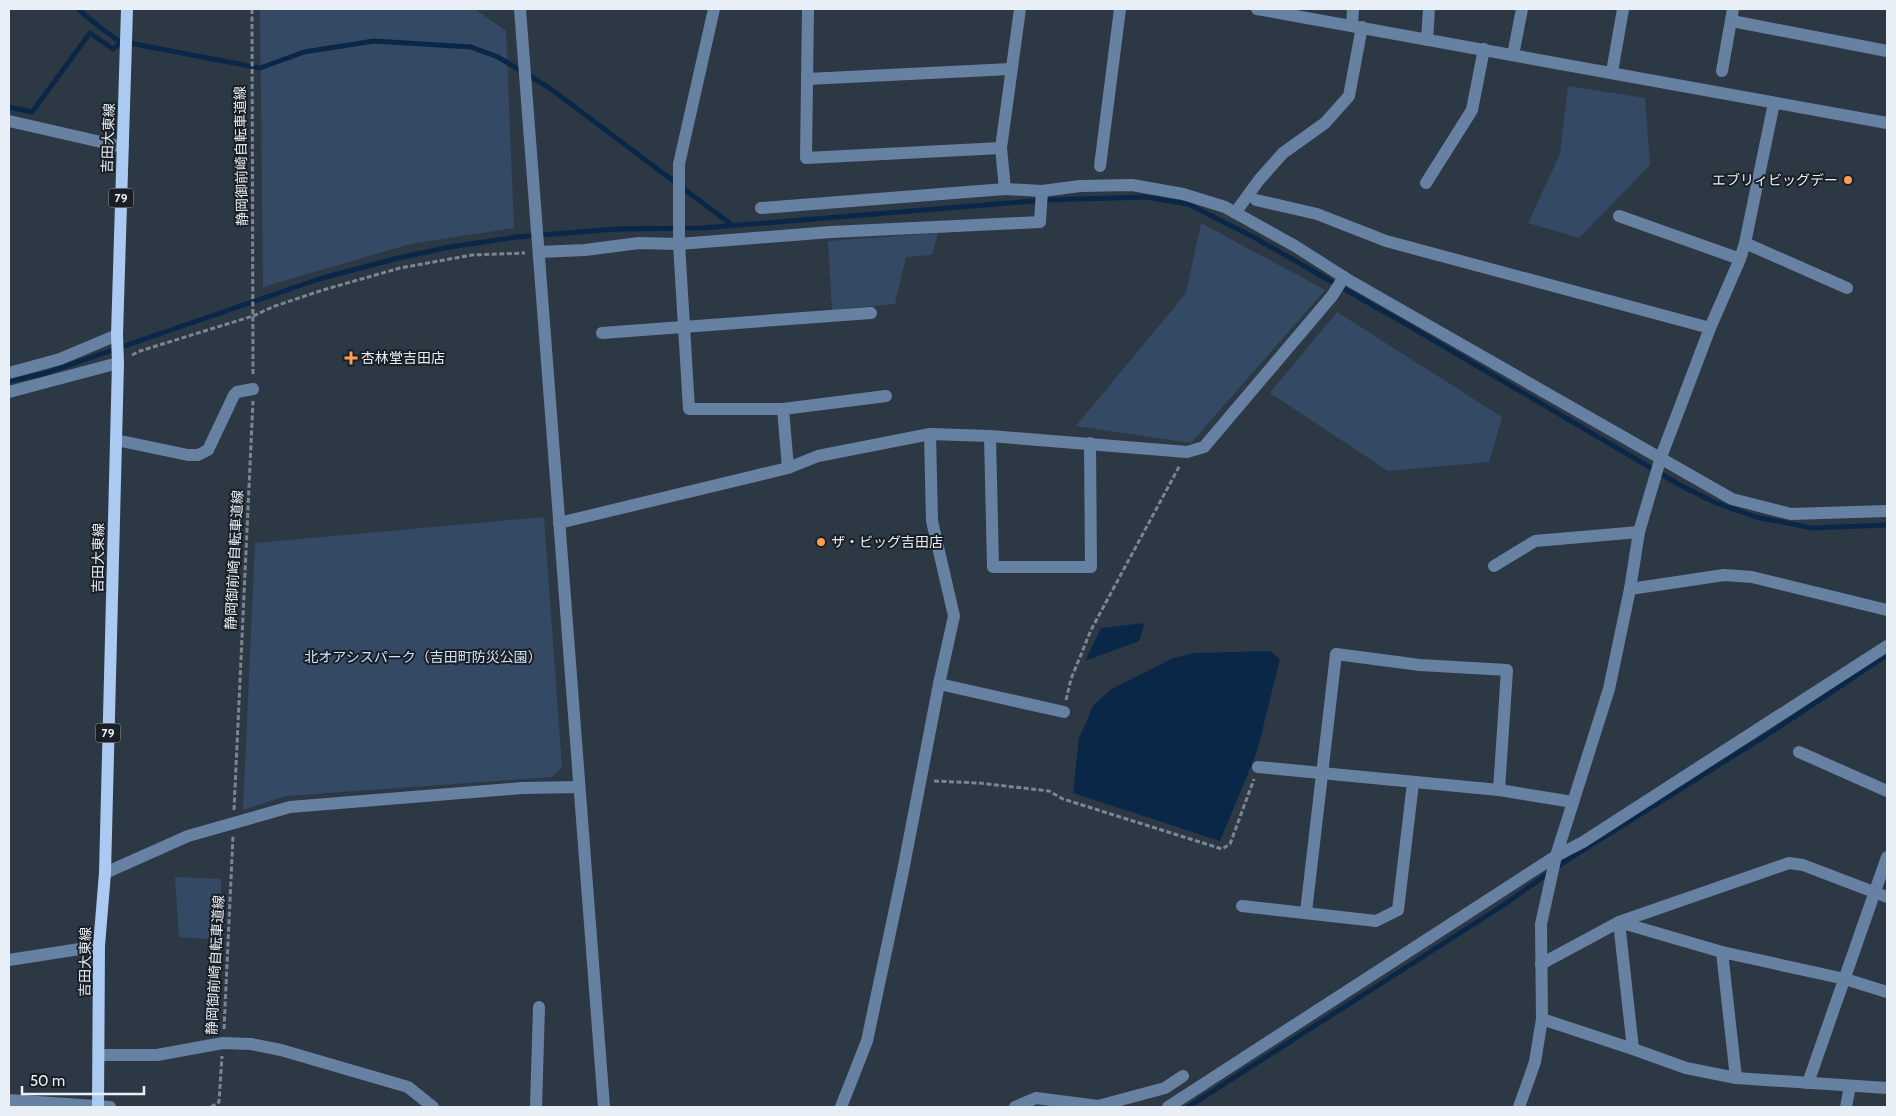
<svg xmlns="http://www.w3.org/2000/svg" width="1896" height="1116" font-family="Cabin,'Noto Sans JP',sans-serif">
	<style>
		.green { fill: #344964 }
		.water { fill: #0b2748 }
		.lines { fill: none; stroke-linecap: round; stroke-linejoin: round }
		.stream { stroke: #0b2748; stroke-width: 5 }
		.path { stroke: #7c8590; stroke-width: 3; stroke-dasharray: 5 2.5; stroke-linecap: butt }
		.minor { stroke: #6781a2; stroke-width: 12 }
		.major { stroke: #aacaf2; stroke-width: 12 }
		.poi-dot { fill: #fc9d53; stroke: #1a1f25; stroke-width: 2 }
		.labels { text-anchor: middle; stroke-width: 4; stroke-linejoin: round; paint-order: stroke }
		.shield { fill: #1a1f25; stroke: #aab1b8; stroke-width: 1 }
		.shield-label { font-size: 12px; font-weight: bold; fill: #e8eff7 }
		.street-label { font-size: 14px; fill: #e8eff7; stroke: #1a1f25 }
		.poi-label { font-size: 14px; fill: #e8eff7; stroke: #1a1f25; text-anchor: start }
		.park-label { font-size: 14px; fill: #cfe2fb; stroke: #1a1f25 }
	</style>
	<rect width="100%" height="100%" fill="#2d3845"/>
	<g class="green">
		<polygon points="260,9 475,9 506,31 514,228 410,244 263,287"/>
		<polygon points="1568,86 1645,98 1650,165 1579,238 1528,223 1560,154"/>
		<polygon points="1201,223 1325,290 1191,443 1076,426 1186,293"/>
		<polygon points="938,233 932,255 906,257 895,304 832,310 828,241"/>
		<polygon points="1337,312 1502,417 1489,462 1388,471 1270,393"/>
		<polygon points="544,517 562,768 552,777 286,796 243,810 255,543"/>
		<polygon points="175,877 221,879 222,940 179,937"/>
	</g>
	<g class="water">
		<polygon points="1145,623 1139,641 1085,661 1101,628"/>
		<polygon points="1270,651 1280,659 1257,752 1220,841 1073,793 1079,738 1093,706 1111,689 1173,658 1195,653"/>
	</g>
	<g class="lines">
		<g class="stream">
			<polyline points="78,9 98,26 119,41 260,68 304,52 374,41 471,47 498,57 551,89 732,225"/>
			<polyline points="9,107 32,112 90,33 113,49 122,42"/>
			<polyline points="9,381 43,374 319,279 398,258 450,247 517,237 616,229 703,228 1045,200 1145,197 1188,204 1257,239 1411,327 1680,485 1716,503 1756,517 1812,528 1887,525"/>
			<polyline points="1188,1107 1502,906 1566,861 1773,731 1887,655"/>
		</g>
		<g class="path">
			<polyline points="252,9 253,375"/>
			<polyline points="132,355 140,351 253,316 275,306 323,290 400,268 472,255 525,253"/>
			<polyline points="1066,700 1071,679 1091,630 1180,465"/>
			<polyline points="934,781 979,783 1049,791 1063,799 1222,849 1230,844 1254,779"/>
			<polyline points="234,810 253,401"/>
			<polyline points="224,1029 233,836"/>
			<polyline points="211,1107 219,1102 222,1056"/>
		</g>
		<g class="minor">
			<polyline points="520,9 604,1107"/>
			<polyline points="714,9 679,164 679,244 689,409 783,409 886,396"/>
			<polyline points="808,9 806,158 1001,148"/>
			<polyline points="1257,9 1887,123"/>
			<polyline points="1732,21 1887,51"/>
			<polyline points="1352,26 1353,9"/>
			<polyline points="1427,40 1429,9"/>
			<polyline points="1513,55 1522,9"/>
			<polyline points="1722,71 1733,9"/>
			<polyline points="1612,72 1623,9"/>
			<polyline points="807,79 1011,69"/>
			<polyline points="9,121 123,147"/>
			<polyline points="1100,166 1120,9"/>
			<polyline points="1426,183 1472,110 1484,49"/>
			<polyline points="1042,191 1080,186 1132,185 1183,194 1225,207 1295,246 1350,281 1732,499 1791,514 1887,511"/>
			<polyline points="1256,200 1317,214 1386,241 1710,328"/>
			<polyline points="761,208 1005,189 1001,148 1020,9"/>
			<polyline points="1235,213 1259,180 1283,153 1325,123 1349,96 1362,27"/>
			<polyline points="1619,216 1740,259"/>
			<polyline points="1745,243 1847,288"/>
			<polyline points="539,252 585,250 639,243 679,244 831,232 1040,222 1042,191 1005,189"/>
			<polyline points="602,333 871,313"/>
			<polyline points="9,373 60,359 117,335"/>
			<polyline points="9,392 118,363"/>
			<polyline points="783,409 788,468 818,456 930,434 990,436 1187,452 1204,447 1332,296 1344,277"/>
			<polyline points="930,434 932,521 954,616 939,684 1064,712"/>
			<polyline points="990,436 993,567 1091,567 1090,443"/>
			<polyline points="116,440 188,455 198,455 208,450 234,395 237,392 253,389"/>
			<polyline points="559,523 788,468"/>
			<polyline points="1494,566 1535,541 1639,532"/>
			<polyline points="1630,589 1724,575 1752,577 1887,610"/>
			<polyline points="1799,752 1887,791"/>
			<polyline points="1258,767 1499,790 1573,802"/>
			<polyline points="105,873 188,836 290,807 522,788 579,787"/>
			<polyline points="1242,906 1376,921 1398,910 1413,783"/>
			<polyline points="1306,912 1336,654 1420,665 1507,670 1499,790"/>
			<polyline points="1722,952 1736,1078"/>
			<polyline points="9,960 99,946"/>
			<polyline points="1541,964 1619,922 1789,863 1803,865 1887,897"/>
			<polyline points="1542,1019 1633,1049 1686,1068 1736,1078 1887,1088"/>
			<polyline points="1633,1049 1619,922 1722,952 1845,979 1887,992"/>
			<polyline points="99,1055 157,1055 223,1043 251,1044 281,1050 408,1087 433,1107"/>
			<polyline points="1808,1083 1887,857"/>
			<polyline points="9,1100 110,1107"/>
			<polyline points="536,1107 539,1007"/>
			<polyline points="841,1107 867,1041 902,876 939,684"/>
			<polyline points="1015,1107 1036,1098 1098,1106 1165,1088 1183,1076"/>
			<polyline points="1168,1107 1556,856 1583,842 1887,646"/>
			<polyline points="1519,1107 1535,1062 1542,1019 1541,924 1556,856 1609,689 1630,589 1639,532 1661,457 1710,328 1740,259 1745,243 1774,103"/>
			<polyline points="1846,1107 1850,1086"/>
		</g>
		<polyline class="major" points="98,1107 99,946 105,873 118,363 117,335 127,9"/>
	</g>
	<g class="poi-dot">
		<circle cx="1848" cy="180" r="5"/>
		<path d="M348.5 350.5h5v5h5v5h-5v5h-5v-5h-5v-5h5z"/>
		<circle cx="821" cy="542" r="5"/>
	</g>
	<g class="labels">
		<g class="shield">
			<rect x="108.5" y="188.5" width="25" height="19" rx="4"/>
			<rect x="95.5" y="723.5" width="25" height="19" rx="4"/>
		</g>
		<g class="shield-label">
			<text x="121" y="202">79</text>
			<text x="108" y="737">79</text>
		</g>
		<g class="street-label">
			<text transform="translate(108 138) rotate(-88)" y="5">吉田大東線</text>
			<text transform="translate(241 156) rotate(-91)" y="5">静岡御前崎自転車道線</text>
			<text transform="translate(98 558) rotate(-89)" y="5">吉田大東線</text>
			<text transform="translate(234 560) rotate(-87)" y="5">静岡御前崎自転車道線</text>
			<text transform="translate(85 962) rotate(-89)" y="5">吉田大東線</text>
			<text transform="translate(215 965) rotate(-87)" y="5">静岡御前崎自転車道線</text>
		</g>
		<g class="poi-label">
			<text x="1838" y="185" text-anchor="end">エブリィビッグデー</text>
			<text x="361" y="363">杏林堂吉田店</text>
			<text x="831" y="547">ザ・ビッグ吉田店</text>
		</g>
		<g class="park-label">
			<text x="423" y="662">北オアシスパーク（吉田町防災公園）</text>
		</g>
	</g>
	<rect width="1896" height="1116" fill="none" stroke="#e8eff7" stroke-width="20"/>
	<path d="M22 1086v8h122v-8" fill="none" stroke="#e8eff7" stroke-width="2.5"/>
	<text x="30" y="1086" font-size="15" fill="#e8eff7" stroke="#1a1f25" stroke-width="4" paint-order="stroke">50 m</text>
</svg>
